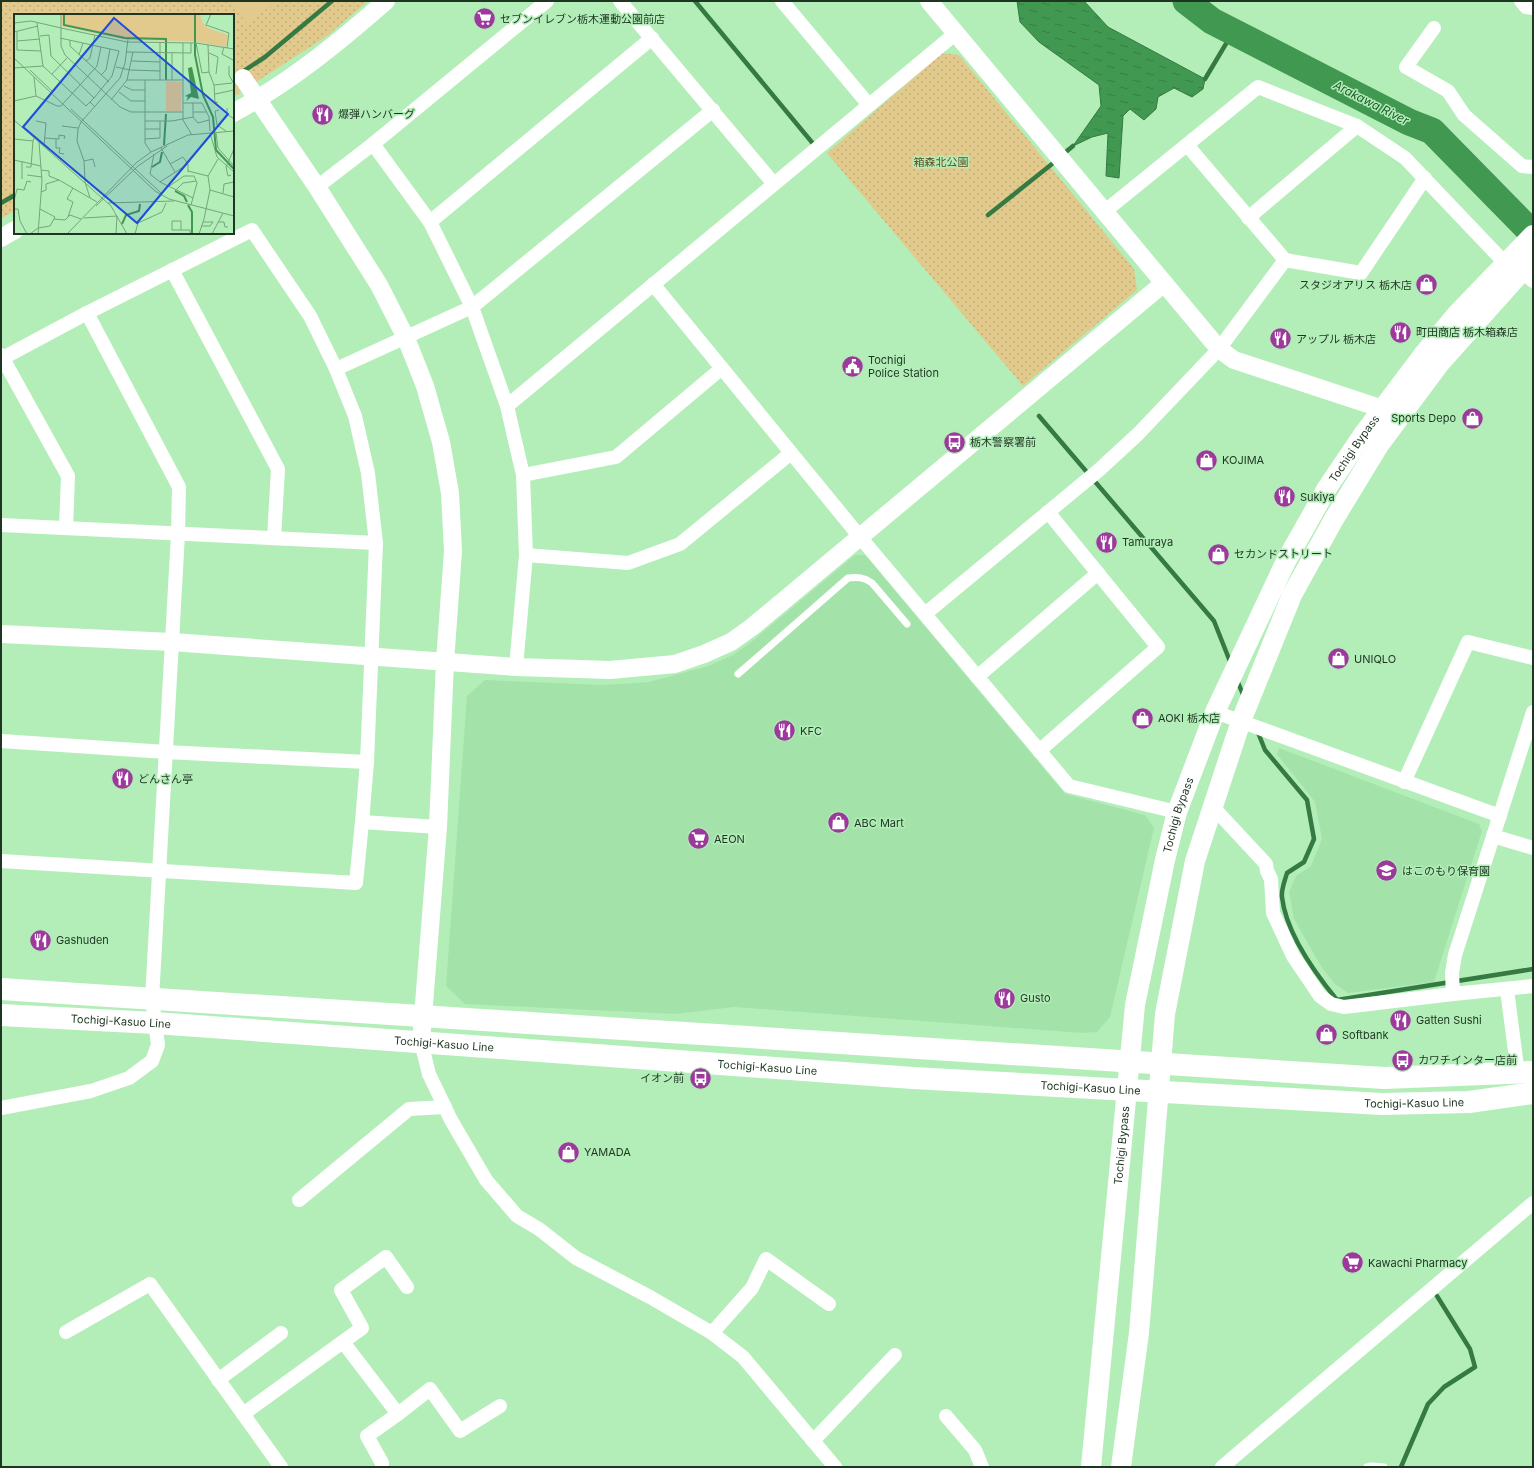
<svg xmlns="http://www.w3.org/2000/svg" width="1534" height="1468" font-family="Inter,'Noto Sans JP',sans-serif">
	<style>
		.built { fill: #a3e3aa }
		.park { fill: url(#park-dots) }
		.garden { fill: #e2c98c }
		.water { fill: url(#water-ripples); stroke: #367a43 }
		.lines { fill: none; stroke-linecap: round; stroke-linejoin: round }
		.stream { stroke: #367a43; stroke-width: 4.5 }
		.river { stroke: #419851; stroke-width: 27 }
		.service { stroke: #fff; stroke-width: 7 }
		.minor { stroke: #fff; stroke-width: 14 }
		.tertiary { stroke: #fff; stroke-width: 18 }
		.secondary { stroke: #fff; stroke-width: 20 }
		.primary { stroke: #fff; stroke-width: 22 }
		.labels { text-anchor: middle; stroke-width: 3; stroke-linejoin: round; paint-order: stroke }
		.poi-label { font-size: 11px; fill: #1e3521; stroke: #b3eeb9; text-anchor: start }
		.park-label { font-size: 11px; fill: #625024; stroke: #b3eeb9 }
		.street-label { font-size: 11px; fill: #1e3521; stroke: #b3eeb9 }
		.water-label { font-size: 12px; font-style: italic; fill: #1c5828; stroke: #b3eeb9 }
		.inset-river { fill: none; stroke: #419851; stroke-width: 2 }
		.inset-road { fill: none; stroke: #77a47c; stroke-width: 1 }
		.view { fill: #1d4ed8; fill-opacity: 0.15; stroke: #1d4ed8; stroke-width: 2 }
		.inset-edge { fill: none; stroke: #1e3521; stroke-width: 2 }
	</style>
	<defs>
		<pattern id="park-dots" width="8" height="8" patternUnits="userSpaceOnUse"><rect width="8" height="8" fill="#e2c98c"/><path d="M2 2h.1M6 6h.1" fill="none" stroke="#c1ad78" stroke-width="1.8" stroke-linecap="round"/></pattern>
		<pattern id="water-ripples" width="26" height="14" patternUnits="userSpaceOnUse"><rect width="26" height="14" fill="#419851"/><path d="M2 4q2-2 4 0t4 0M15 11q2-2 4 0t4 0" fill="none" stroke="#367d43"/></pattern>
	</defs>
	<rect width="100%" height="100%" fill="#b3eeb9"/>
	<g class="built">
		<polygon points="855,555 865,555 1065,794 1145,815 1154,828 1110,1017 1097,1032 1082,1033 734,1007 676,1014 465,1004 446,986 467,696 485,680 604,685 649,682 708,666 733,655 750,643"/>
		<polygon points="1279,748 1479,824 1482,831 1434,982 1348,993 1335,984 1322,968 1294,919 1289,892 1296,876 1311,866 1322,839 1315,802 1277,754"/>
	</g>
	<g class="park">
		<polygon points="1,1 368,1 327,36 233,97 233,15 15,15 15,211 1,218"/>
		<polygon points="942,53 959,55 1134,269 1137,290 1023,386 827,153"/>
	</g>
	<polygon class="garden" points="229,1 277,1 247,24"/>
	<polygon class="water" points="1017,1 1084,1 1108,27 1205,79 1203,89 1192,97 1174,88 1158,97 1156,109 1144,120 1130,109 1123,116 1119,178 1106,176 1108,133 1092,137 1073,146 1101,106 1099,85 1039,42 1020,22"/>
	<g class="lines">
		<g class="stream">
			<polyline points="695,1 815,146"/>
			<polyline points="233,78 265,57 332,1"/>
			<polyline points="1205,79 1233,32"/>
			<polyline points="1062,155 1073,146"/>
			<polyline points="1,203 15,195"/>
			<polyline points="988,215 1057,160"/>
			<polyline points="1039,416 1214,621 1231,664"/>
			<polyline points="1237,680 1244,697"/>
			<path d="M1257,730L1265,750L1307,800L1314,839L1304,862L1287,873C1285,880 1281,890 1282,897C1286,933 1314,972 1337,1000L1533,969"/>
			<polyline points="1401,1467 1428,1404 1444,1387 1475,1367 1470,1349 1437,1296"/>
		</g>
		<polyline class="river" points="1186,1 1212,21 1409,122 1432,131 1533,234"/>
		<g class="service">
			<path d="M738,674L848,578C858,577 864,577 872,583L907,624"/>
			<polyline points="1367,1467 1371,1466 1384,1467"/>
		</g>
		<g class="minor">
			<polyline points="620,1 774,184"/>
			<polyline points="782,1 869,105"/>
			<polyline points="1521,1 1526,7 1533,8"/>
			<polyline points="1434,28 1406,67 1448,91 1464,115 1522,166 1533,167"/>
			<polyline points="373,144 430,222 472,307 507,406 523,475 526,555 516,667"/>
			<polyline points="1187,145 1285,260 1361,273 1425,178"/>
			<polyline points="317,187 373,144 547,1"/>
			<polyline points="1104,212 1258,87 1357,126 1405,158 1505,263"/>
			<polyline points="1248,218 1357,126"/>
			<polyline points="430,222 652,38"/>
			<polyline points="172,270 278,469 274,538"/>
			<polyline points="1522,271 1533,281"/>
			<polyline points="653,284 860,537 1069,786 1177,812"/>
			<polyline points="1,355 68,476 66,528"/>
			<polyline points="1,359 87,313 252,230 310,316 336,369 355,416 368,473 376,543 367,762 166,752 1,741"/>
			<polyline points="336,369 472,307 713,110"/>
			<polyline points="507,406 956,33"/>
			<polyline points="523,475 616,457 722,368"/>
			<polyline points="1,525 376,543"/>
			<polyline points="526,555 628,563 680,544 791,453"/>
			<polyline points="925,614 1099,470 1138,434 1219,349 1285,260"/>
			<polyline points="977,677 1098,573"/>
			<polyline points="1215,712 1500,816"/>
			<polyline points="1533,712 1455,955 1452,973 1453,994 1533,986"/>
			<polyline points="1039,751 1158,647 1048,512"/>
			<polyline points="367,762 362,822 438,827"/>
			<polyline points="1404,782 1468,642 1533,658"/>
			<polyline points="1213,807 1266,864 1267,871 1271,879 1273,913 1293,956 1320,996 1331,1004 1344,1007 1453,994"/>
			<polyline points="1493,836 1533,848"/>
			<polyline points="1,861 356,883 362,822"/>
			<polyline points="1507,990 1518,1074"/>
			<polyline points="421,1042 429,1074 451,1120 486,1180 517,1216 539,1229 576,1258 650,1297 712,1333 743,1357 835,1467"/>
			<polyline points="1,1108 91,1091 129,1078 152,1061 158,1045 152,999 178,534 179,487 87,313"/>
			<polyline points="299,1200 409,1109 445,1107"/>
			<polyline points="66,1332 150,1284 281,1467"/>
			<polyline points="712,1333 752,1288 766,1259 829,1304"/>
			<polyline points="343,1342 398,1414 430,1389 460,1431 500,1406"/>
			<polyline points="218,1380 281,1333"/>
			<polyline points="243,1414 362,1328 341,1290 386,1257 407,1287"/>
			<polyline points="946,1416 975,1450 982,1467"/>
			<polyline points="813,1441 895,1355"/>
			<polyline points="382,1467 382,1463 367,1436 398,1414"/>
			<polyline points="1222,1467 1533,1203"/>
		</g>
		<g class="tertiary">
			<polyline points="929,1 1219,349 1234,360 1383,409"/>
			<polyline points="243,78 317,187 379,285 406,338 425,386 441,442 450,493 453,551 445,662 438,827 421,1042"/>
			<path d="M233,113C289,83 338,43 386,1"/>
			<polyline points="1,238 15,230"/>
			<polyline points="1,634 172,642 516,667 610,670 675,664 704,654 731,642 752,627 1164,283"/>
		</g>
		<g class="secondary">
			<path id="s1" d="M1091,1467L1135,1005L1165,860L1177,812L1215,712L1286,561L1327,488L1362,436L1423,355L1457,314L1533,235"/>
			<polyline points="1121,1467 1139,1333 1165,1014 1195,861 1241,721 1292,595 1334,519 1379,445 1440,363 1533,259"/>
		</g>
		<g class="primary">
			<polyline points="1,989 1384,1078 1533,1072"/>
			<path id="s2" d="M1,1015L155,1023L913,1078L1382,1104L1469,1102L1533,1093"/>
		</g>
	</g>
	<defs>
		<symbol id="supermarket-disc" viewBox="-11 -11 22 22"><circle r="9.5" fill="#9d389d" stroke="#b3eeb9"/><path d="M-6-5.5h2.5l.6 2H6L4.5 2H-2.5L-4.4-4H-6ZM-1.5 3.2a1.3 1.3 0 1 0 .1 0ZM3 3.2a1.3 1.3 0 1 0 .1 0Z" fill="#fff"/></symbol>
		<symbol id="restaurant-disc" viewBox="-11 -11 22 22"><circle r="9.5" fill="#9d389d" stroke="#b3eeb9"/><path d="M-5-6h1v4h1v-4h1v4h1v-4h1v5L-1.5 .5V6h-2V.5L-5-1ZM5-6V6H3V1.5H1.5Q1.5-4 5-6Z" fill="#fff"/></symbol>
		<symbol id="shop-disc" viewBox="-11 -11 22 22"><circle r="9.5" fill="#9d389d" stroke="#b3eeb9"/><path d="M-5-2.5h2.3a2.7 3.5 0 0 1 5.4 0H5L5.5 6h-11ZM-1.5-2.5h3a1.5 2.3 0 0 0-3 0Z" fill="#fff"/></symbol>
		<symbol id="civic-disc" viewBox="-11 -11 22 22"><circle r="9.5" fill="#9d389d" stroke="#b3eeb9"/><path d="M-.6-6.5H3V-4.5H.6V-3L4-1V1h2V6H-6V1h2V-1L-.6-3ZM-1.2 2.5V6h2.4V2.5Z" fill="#fff"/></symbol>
		<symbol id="bus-disc" viewBox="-11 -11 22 22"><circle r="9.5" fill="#9d389d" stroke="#b3eeb9"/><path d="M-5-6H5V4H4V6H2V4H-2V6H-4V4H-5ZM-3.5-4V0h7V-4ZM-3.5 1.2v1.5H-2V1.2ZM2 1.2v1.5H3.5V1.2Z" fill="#fff"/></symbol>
		<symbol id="school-disc" viewBox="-11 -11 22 22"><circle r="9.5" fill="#9d389d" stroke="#b3eeb9"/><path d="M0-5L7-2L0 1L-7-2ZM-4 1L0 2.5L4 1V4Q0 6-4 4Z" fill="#fff"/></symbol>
	</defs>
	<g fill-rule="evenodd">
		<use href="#supermarket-disc" x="472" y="6" width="25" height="25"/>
		<use href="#restaurant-disc" x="310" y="102" width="25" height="25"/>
		<use href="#shop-disc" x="1414" y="272" width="25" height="25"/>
		<use href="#restaurant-disc" x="1388" y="320" width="25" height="25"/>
		<use href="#restaurant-disc" x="1268" y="326" width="25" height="25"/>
		<use href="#civic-disc" x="840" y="354" width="25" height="25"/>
		<use href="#shop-disc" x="1460" y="406" width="25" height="25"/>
		<use href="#bus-disc" x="942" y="430" width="25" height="25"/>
		<use href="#shop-disc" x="1194" y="448" width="25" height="25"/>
		<use href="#restaurant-disc" x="1272" y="484" width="25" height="25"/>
		<use href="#restaurant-disc" x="1094" y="530" width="25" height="25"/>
		<use href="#shop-disc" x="1206" y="542" width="25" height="25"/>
		<use href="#shop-disc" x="1326" y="646" width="25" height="25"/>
		<use href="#shop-disc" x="1130" y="706" width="25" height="25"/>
		<use href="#restaurant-disc" x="772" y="718" width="25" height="25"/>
		<use href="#restaurant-disc" x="110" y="766" width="25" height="25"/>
		<use href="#shop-disc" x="826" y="810" width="25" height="25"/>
		<use href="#supermarket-disc" x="686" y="826" width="25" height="25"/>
		<use href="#school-disc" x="1374" y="858" width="25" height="25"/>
		<use href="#restaurant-disc" x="28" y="928" width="25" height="25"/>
		<use href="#restaurant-disc" x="992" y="986" width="25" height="25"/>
		<use href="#restaurant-disc" x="1388" y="1008" width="25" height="25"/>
		<use href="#shop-disc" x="1314" y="1022" width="25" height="25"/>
		<use href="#bus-disc" x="1390" y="1048" width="25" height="25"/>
		<use href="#bus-disc" x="688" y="1066" width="25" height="25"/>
		<use href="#shop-disc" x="556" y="1140" width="25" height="25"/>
		<use href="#supermarket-disc" x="1340" y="1250" width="25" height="25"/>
	</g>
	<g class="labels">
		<g class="poi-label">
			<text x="500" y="23">セブンイレブン栃木運動公園前店</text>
			<text x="338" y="118">爆弾ハンバーグ</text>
			<text x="1412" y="289" text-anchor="end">スタジオアリス 栃木店</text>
			<text x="1416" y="336">町田商店 栃木箱森店</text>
			<text x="1296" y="343">アップル 栃木店</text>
			<text x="868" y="364">Tochigi<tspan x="868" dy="13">Police Station</tspan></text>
			<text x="1456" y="422" text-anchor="end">Sports Depo</text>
			<text x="970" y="446">栃木警察署前</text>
			<text x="1222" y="464">KOJIMA</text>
			<text x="1300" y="501">Sukiya</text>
			<text x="1122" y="546">Tamuraya</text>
			<text x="1234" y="558">セカンドストリート</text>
			<text x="1354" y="663">UNIQLO</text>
			<text x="1158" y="722">AOKI 栃木店</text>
			<text x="800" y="735">KFC</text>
			<text x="138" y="783">どんさん亭</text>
			<text x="854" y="827">ABC Mart</text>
			<text x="714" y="843">AEON</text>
			<text x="1402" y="875">はこのもり保育園</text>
			<text x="56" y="944">Gashuden</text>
			<text x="1020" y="1002">Gusto</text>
			<text x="1416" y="1024">Gatten Sushi</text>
			<text x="1342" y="1039">Softbank</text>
			<text x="1418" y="1064">カワチインター店前</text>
			<text x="684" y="1082" text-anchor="end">イオン前</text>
			<text x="584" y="1156">YAMADA</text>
			<text x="1368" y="1267">Kawachi Pharmacy</text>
		</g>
		<g class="park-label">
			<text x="941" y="166">箱森北公園</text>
		</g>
		<g class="street-label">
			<text dy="4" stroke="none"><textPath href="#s1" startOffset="1067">Tochigi Bypass</textPath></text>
			<text dy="4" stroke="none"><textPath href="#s1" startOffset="659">Tochigi Bypass</textPath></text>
			<text dy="4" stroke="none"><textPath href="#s2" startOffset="120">Tochigi-Kasuo Line</textPath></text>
			<text dy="4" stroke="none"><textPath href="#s2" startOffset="444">Tochigi-Kasuo Line</textPath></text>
			<text dy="4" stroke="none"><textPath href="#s2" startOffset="768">Tochigi-Kasuo Line</textPath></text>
			<text dy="4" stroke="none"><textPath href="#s2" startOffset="1092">Tochigi-Kasuo Line</textPath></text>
			<text dy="4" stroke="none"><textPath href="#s2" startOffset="1416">Tochigi-Kasuo Line</textPath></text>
			<text dy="4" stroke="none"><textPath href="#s1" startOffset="323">Tochigi Bypass</textPath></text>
		</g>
		<g class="water-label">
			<text transform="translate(1371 103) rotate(27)" y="4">Arakawa River</text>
		</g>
	</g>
	<g transform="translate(14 14)">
		<rect width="220" height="220" fill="#b3eeb9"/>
		<path d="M48,0H186L189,9L194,14L214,21L212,33L178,27L113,26L48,12ZM152,67L168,68L167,97H152Z" fill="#e2c98c"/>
		<path d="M118,0L139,1L138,22L117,21ZM148,3L177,4L176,24L147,23Z" fill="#e2c98c"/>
		<path d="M178,53L185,85L177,83L172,87L174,83L171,82L177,79L174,54Z" fill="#419851"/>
		<path class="inset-river" d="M50,0V11L111,24L152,25V66M181,0V41L189,81L199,103L202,136L220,155M150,131L152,100M138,153L146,148L148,138M161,177L170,182L173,188M174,191L178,198V220M108,210L112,201L125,197L126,190"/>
		<path class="inset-road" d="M197,0L192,11L215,19L213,34M0,9L17,7L47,14V0M23,9L29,52L72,92L76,88M0,18L24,12M3,18V36L27,37M26,22L35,21L37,42L80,84L98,62L105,37L46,24M56,26V32L95,68M3,27L26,25M146,28V66M169,29V106L178,121M182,29L188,59L195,58M194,31L195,58L200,71L201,89L204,88M210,33L208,40L219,46M112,38L177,39V29M158,39V66M195,39L204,43L202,60M65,41L69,29M0,44L141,177L155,185L220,202M72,47L76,44L81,21M118,47L146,48M215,52V61L220,70M102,53L116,56L146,57M0,54L29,52M16,56L38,77M38,60L53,44M87,61L92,56L96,35M20,63L22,82M113,66H169M131,66V129L137,138M200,71L218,69M110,72L118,76H131M105,78L117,87H131M201,80L220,76M80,84L76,88L81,93M97,86L113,66L119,38M0,87L22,82L43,92H47L83,52L87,33M169,89H188L195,103L196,117M179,89V103L184,109L195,106M213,94V100L220,105M57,95L147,179M205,96L201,97L203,111L212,117M169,98H117L106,93L51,41L47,32V14L113,28L182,29L220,35M179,98H193M0,106L97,192L113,220M22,107L32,109L30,132M131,107H158L179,103M48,112L64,114M131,115H146M196,119L203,143L220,158M202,119L204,134L220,152M30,124L45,125V121L51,122L50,125M0,125L19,127L20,124M42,125V134H46L45,139L50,140M131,125L146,124V107M147,134L161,158M140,140L136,160L146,168M0,146L27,152M70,147L79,145L81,153M156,150L169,143L174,150V158M174,150L146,168L179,184M12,153H17L19,127M27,156L35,157V162L45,166M174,157L194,162L204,145M13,161L28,163M217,161L214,162L212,153L220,135M8,165V147M154,173L170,162H180L183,169L177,191M196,176L220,183M161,177L169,169L182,167M27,178L32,176V170L45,166L83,188M209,179L210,170L220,168V174M76,184L71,168L70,147L63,127L64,115L67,108L106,64L111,49L114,25M0,187L3,175L10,176L13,167L17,168M94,189L160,187M82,192L124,152L153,132M0,195H4L6,207L13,220M54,203L59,188L53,185L59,174M70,204L103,202M40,205L51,206L56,201L67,205M204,208H210L211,213H214M187,212H196L199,208H189M167,216V207H158V216H176V220M16,220L24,214L36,212L41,203L26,195M24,220L28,167L25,128M53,220L122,149L137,138L174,121L220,117M102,220L103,202M121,220L124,209L148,198L152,189M185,220L190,205L196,176L194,162M198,220L209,199"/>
		<path class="view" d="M100,4L214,100L123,209L9,113Z"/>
		<rect width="220" height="220" class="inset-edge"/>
	</g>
	<rect width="1534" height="1468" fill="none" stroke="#1e3521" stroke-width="4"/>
</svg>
